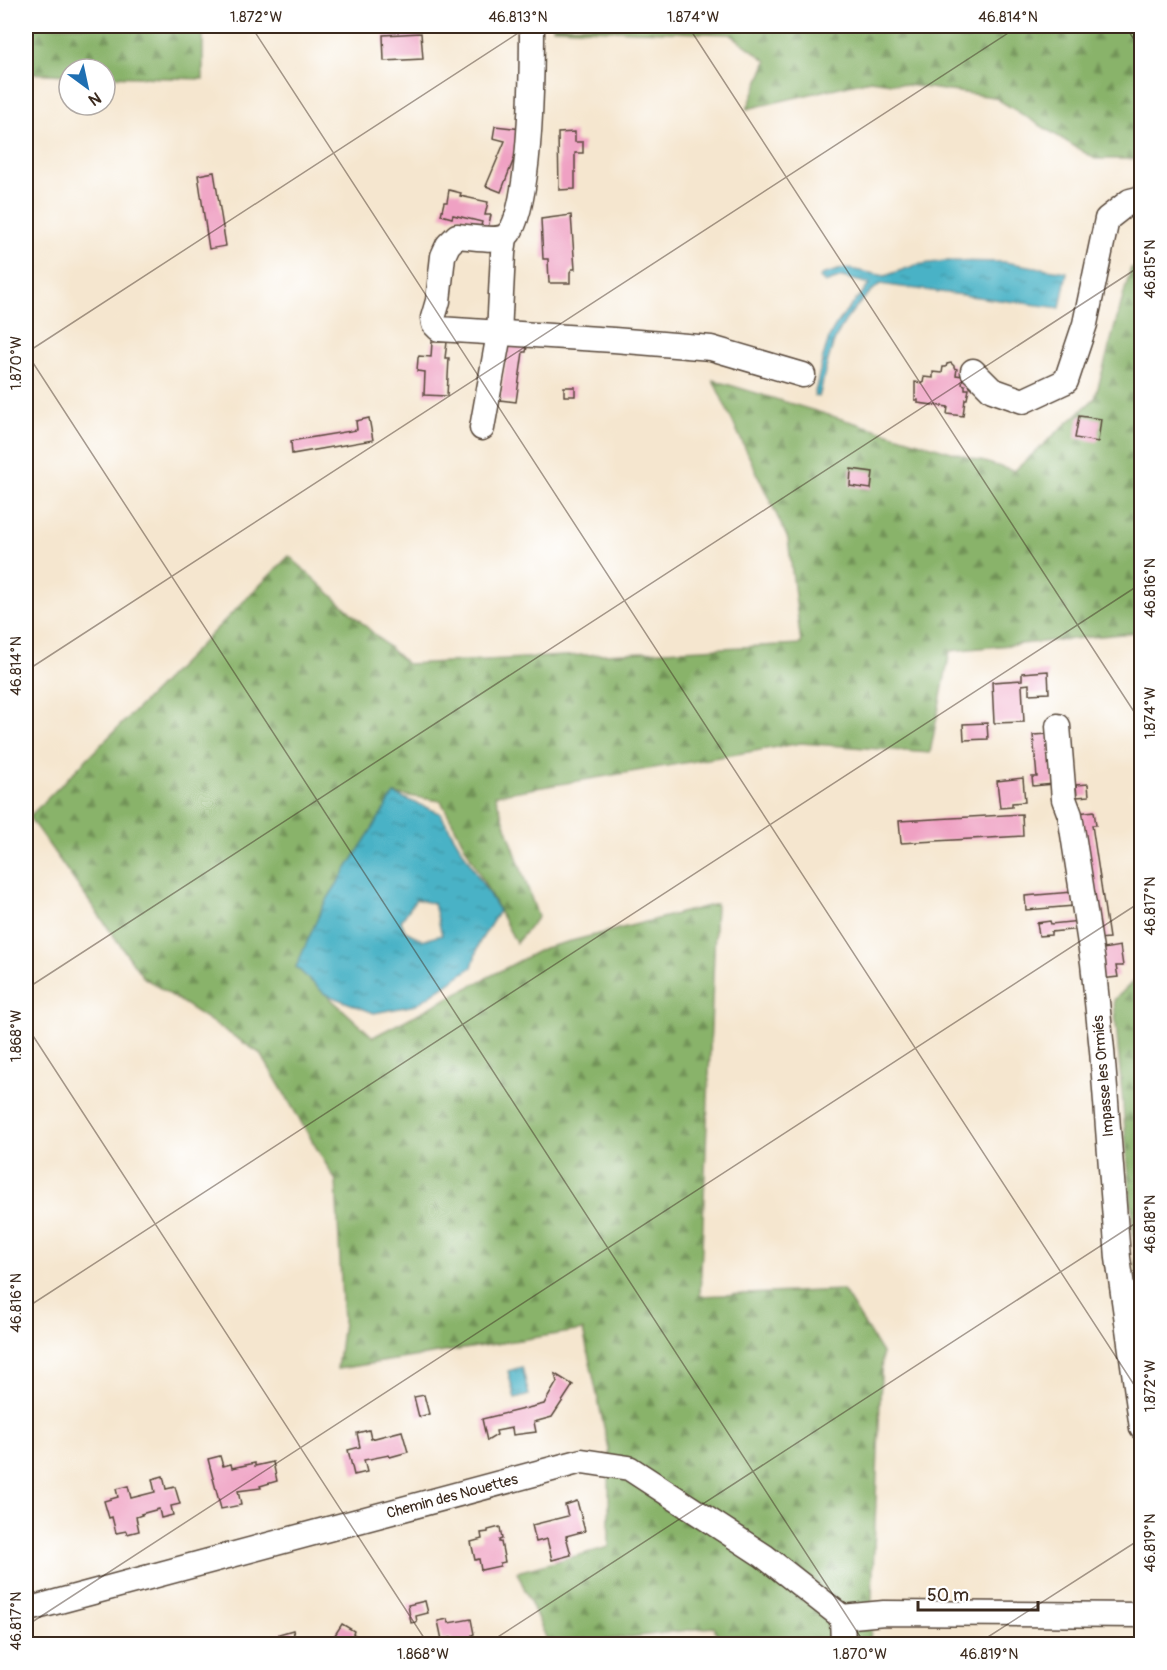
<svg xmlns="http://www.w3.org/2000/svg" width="1167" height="1670" font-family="Pangolin,sans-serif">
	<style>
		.forest { fill: url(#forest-firs); stroke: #626e44; stroke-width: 1.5 }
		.water { fill: url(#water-ripples); stroke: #426e72; stroke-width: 1.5; fill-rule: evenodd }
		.building { fill: #efa1c3 }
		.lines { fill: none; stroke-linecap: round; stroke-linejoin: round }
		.minor-casing { stroke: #574639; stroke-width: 27 }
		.minor { stroke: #fff; stroke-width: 24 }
		.ticks { fill: none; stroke: #3b2a1e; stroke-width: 1.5; stroke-opacity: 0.45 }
		.labels { text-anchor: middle; stroke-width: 4.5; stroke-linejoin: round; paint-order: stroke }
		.street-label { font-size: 15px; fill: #3b2a1e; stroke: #fff }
		.neatline { fill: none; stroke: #3b2a1e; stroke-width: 2 }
		.ticks-label { font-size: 15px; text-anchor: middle; fill: #3b2a1e }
	</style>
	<defs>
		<pattern id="forest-firs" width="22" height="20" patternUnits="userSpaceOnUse" patternTransform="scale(1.5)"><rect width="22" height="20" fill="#89b36b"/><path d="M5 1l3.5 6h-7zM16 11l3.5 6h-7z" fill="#719257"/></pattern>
		<pattern id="water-ripples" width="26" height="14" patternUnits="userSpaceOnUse" patternTransform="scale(1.5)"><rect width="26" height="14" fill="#48b2c6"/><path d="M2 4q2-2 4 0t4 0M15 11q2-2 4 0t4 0" fill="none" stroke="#3d91a0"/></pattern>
	</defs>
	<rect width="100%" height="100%" fill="#fff"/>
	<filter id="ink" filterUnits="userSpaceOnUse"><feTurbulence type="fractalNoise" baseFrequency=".0167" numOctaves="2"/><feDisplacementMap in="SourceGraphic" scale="12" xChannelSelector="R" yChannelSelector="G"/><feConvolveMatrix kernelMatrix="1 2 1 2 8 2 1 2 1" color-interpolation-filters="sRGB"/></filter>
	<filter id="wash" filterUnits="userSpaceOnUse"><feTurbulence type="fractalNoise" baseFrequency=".008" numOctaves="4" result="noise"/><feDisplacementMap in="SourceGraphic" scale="24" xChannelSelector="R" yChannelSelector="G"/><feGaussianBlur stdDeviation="1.35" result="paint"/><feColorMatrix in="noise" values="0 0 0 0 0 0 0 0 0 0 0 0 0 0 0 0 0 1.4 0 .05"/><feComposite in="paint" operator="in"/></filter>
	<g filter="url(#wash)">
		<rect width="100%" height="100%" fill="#f5e6cf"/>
		<g class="forest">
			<polygon points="26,26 203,26 203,79 105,76 105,69 69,69 69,75 26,73"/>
			<polygon points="553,26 1141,26 1141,159 1095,159 994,97 870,80 747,109 767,61 730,34 553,28"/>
			<polygon points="1141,267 1141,632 950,651 930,753 801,743 495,795 538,917 516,943 441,801 395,794 296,967 373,1037 544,948 716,904 700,1296 843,1290 882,1353 870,1644 720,1644 714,1627 574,1644 549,1644 517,1572 609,1547 609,1450 583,1330 337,1369 343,1322 336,1181 261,1054 143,977 29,817 289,556 407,664 801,644 788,539 713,380 1014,471 1095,398 1131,268"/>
			<polygon points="1141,974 1141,1319 1114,1000"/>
		</g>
		<g class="water">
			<path d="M945,261L1004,262L1067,272L1060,308L880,284C861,300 843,319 834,342C827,359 824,379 819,397L814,396C820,375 822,351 832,332C842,314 857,300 870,284L842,277L825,283L820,278L821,275L845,268L885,276L916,265Z"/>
			<path d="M394,794L440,813L499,911L479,943L472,967L416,1005L374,1013L325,994L296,967L323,906ZM416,899L434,904L442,935L423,940L405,931L401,921Z"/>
			<polygon points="522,1367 529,1395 515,1399 508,1371"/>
		</g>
		<g id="blocks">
			<g class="building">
				<polygon points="421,33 423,59 384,61 383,35"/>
				<polygon points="495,126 522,129 517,151 501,192 486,186 505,141 493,138"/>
				<polygon points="575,132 575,142 583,142 583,153 575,153 575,189 559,190 558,133"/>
				<polygon points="214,172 226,246 209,249 198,175"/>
				<polygon points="449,190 461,193 460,196 488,202 485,215 491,215 488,228 481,226 482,222 453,215 452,218 441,215 444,202 447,202"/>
				<polygon points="571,215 575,269 572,269 570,272 570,283 549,283 548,259 543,259 541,219"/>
				<polygon points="509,341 528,342 526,352 523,352 516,402 500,400"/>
				<polygon points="432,342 447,342 445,358 449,358 447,396 424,395 425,372 417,371 418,358 419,356 431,357"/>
				<polygon points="951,363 954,366 954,368 957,369 956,375 963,376 962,384 965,385 965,389 969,389 967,399 965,399 963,416 947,414 948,407 918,403 918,400 915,400 915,382 923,383 924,377 933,378 933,372 942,373 943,367 946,367 947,364"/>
				<rect x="564" y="387" width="11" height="9"/>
				<polygon points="1079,416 1101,419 1098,442 1075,438"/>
				<polygon points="369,418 373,440 292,454 291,441 357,430 356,421"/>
				<polygon points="851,469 873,472 871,489 850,486"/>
				<polygon points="1048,671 1049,693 1029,694 1029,684 1022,685 1024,722 994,723 992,682 1022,680 1022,673"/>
				<polygon points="987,723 988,739 964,740 963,724"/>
				<polygon points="1050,734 1054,784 1033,786 1032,777 1037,777 1033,735"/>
				<polygon points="1023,778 1025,802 1012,803 1012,807 1000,808 997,781"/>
				<polygon points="1088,784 1089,796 1077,797 1076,785"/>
				<polygon points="1094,811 1096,825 1092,825 1109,938 1098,939 1078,813"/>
				<polygon points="1022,814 1023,836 901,843 899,821"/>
				<polygon points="1072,892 1074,906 1026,910 1025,896"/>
				<polygon points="1050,921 1051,924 1080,921 1081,929 1051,932 1051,935 1039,936 1037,923"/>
				<polygon points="1120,946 1123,966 1116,966 1118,977 1101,979 1097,950"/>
				<polygon points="555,1374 573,1385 552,1417 534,1422 536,1432 513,1435 512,1428 496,1431 497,1435 487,1441 482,1419 544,1404 557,1382"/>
				<polygon points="424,1395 429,1414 419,1417 414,1397"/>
				<polygon points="369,1430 371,1439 402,1431 408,1452 390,1457 389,1455 364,1460 367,1472 354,1475 348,1450 360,1447 357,1433"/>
				<polygon points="220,1456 223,1466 231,1464 232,1468 255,1463 255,1466 273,1462 277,1481 260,1486 261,1488 238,1491 241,1505 221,1509 208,1459"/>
				<polygon points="163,1476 166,1489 175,1487 180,1504 171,1506 173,1515 161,1518 159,1509 141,1514 142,1515 136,1517 139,1531 127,1534 126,1531 116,1533 112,1517 109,1518 104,1501 118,1497 116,1489 128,1486 131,1498 155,1492 152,1479"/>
				<polygon points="577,1501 585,1531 566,1536 571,1555 552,1560 547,1539 536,1542 532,1525 568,1516 565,1505"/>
				<polygon points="500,1527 502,1539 499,1540 499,1542 501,1542 505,1562 500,1563 500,1566 481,1570 479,1559 475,1560 471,1542 482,1539 481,1533 488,1532 488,1530"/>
				<polygon points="425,1601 428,1613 416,1616 417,1622 411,1623 408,1605"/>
				<polygon points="448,1619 449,1623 471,1619 474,1634 472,1635 474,1644 452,1644 451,1638 442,1640 438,1621"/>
				<polygon points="342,1624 354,1631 353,1634 371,1644 309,1644 333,1638"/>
				<polygon points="293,1630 296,1644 281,1644 279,1634"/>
				<polygon points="161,1638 162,1642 177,1639 179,1644 146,1644 146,1642"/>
			</g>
		</g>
	</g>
	<g filter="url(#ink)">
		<use href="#blocks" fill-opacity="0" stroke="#574639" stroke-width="1.5"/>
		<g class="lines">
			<defs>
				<g id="minor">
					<path d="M532,26C532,62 532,213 507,235C499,242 468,237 457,236L448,245L443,256L438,301L433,318L434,324L439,329L614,340L711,348L803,375"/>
					<polyline points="973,371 992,390 1023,401 1066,381 1085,324 1107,219 1130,201 1142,198"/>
					<polyline points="482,428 499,334 503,253 505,237"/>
					<polyline points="1058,726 1064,799 1070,815 1093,963 1102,1050 1118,1258 1142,1428"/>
					<polyline points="26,1610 582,1461 629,1468 764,1556 842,1617"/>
					<polyline points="843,1644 842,1617 884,1613 1142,1615"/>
				</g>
			</defs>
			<use href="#minor" class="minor-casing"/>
			<use href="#minor" class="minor"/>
		</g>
	</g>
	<path class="ticks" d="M251,26L1142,1397M688,26L1142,724M1125,26L1142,51M26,34L39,26M26,352L865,1644M26,353L529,26M26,671L1019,26M26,989L1142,265M26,1025L428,1644M26,1308L1142,583M26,1626L1142,901M487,1644L1142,1219M977,1644L1142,1538"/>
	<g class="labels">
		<g class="street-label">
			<text transform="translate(1103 1076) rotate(-95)" y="5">Impasse les Ormiés</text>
			<text transform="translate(452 1496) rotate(-15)" y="5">Chemin des Nouettes</text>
		</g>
	</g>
	<rect width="1167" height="1670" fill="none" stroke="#fff" stroke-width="66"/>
	<g transform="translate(87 87) rotate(147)"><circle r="28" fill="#ffffff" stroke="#b1aaa5" stroke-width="1.5"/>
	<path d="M0-4.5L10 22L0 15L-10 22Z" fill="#1f6fb2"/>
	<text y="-9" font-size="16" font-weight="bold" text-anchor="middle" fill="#3b2a1e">N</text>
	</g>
	<path d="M918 1601v9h120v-9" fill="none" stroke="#3b2a1e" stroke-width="3"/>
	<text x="927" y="1601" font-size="18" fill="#3b2a1e" stroke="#ffffff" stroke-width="4.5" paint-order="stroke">50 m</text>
	<rect x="33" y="33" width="1101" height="1604" class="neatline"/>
	<g class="ticks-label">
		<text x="256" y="22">1.872°W</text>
		<text x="518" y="22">46.813°N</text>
		<text x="693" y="22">1.874°W</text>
		<text x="1008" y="22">46.814°N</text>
		<text transform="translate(1150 269) rotate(-90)" y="5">46.815°N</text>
		<text transform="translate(16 363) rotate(-90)" y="5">1.870°W</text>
		<text transform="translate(1150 588) rotate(-90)" y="5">46.816°N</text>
		<text transform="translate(16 666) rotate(-90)" y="5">46.814°N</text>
		<text transform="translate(1150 713) rotate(-90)" y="5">1.874°W</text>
		<text transform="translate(1150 906) rotate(-90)" y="5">46.817°N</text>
		<text transform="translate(16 1036) rotate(-90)" y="5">1.868°W</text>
		<text transform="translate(1150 1224) rotate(-90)" y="5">46.818°N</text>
		<text transform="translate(16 1303) rotate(-90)" y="5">46.816°N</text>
		<text transform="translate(1150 1386) rotate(-90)" y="5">1.872°W</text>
		<text transform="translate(1150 1543) rotate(-90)" y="5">46.819°N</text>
		<text transform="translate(16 1621) rotate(-90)" y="5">46.817°N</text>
		<text x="423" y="1659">1.868°W</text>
		<text x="860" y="1659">1.870°W</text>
		<text x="989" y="1659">46.819°N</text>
	</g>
</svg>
